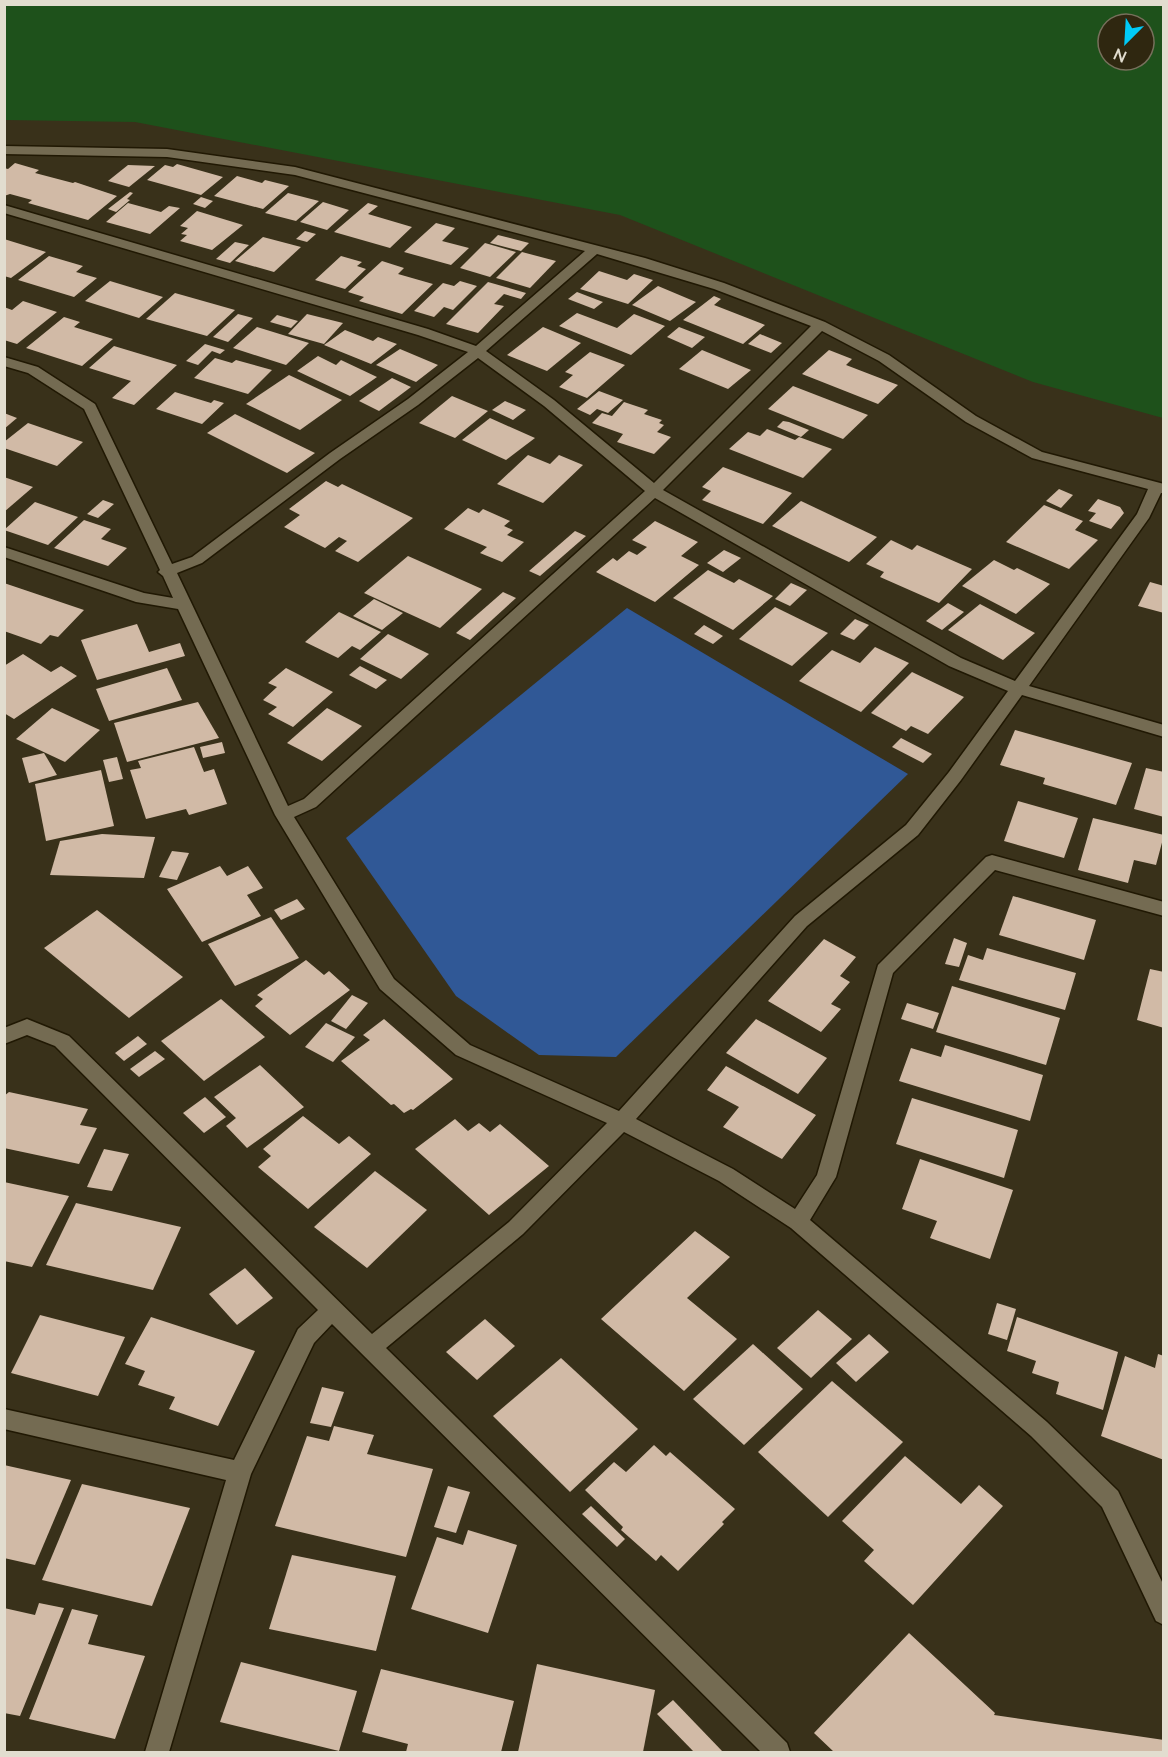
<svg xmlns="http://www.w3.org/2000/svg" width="1168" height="1757" font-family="Lato,sans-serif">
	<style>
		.green { fill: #1e511b; fill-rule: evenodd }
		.water { fill: #305896 }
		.building { fill: #d1baa6 }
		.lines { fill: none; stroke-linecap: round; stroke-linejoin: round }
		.street-casing { stroke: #201803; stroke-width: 3 }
		.street { fill: #746b52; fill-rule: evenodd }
	</style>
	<rect width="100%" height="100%" fill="#39311a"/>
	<path class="green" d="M5,4L1163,5V418L1033,382L620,215L135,122L5,120ZM1108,24H1144V60H1108Z"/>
	<polygon class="water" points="627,608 908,774 616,1057 539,1055 456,996 346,838"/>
	<g class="building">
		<polygon points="15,163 39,170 35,173 73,183 75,182 117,196 88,220 28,203 32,200 10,194 4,196 4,168 8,169"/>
		<polygon points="177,164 223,177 201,195 147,180 165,165 173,167"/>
		<polygon points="128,165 155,166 129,187 108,181"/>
		<polygon points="237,176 262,183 265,180 289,186 263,209 214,196"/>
		<polygon points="130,192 133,193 127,199 130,200 116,212 108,209"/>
		<polygon points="288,193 319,201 296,221 265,213"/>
		<polygon points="201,197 213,201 205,208 193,204"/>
		<polygon points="323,202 349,210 327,230 300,222"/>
		<polygon points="128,203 161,212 169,206 180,208 150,234 106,222"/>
		<polygon points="368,203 378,206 368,214 412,227 390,248 334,232"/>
		<polygon points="197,211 243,225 212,250 180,241 187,235 181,234 188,228 180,226"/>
		<polygon points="436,223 455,228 442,241 469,248 451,265 404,252"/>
		<polygon points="305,231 316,234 307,242 296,239"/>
		<polygon points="498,235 529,243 521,251 490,243"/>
		<polygon points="263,237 301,247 274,272 235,261"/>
		<polygon points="4,239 46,252 11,278 4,276"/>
		<polygon points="235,242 249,245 230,263 216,259"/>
		<polygon points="485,243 516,252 490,277 460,268"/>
		<polygon points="522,252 556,261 530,288 496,278"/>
		<polygon points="49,256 83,266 76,272 97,278 74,297 18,280"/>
		<polygon points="341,256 362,262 357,266 366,269 345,289 315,280"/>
		<polygon points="382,261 404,268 398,274 433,284 402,314 359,301 364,297 348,292"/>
		<polygon points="599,271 627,280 634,274 653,280 628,304 580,289"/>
		<polygon points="110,281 163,297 139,318 85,301"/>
		<polygon points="460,281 477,286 453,310 444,307 434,317 414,311 443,283 454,286"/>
		<polygon points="488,282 526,293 521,299 504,294 494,304 504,306 478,333 446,324"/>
		<polygon points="658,286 696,302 670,321 632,305"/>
		<polygon points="577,292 603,302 594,309 568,299"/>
		<polygon points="175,293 235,310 207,336 146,319"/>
		<polygon points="714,296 721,299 714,305 765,325 743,344 683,320"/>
		<polygon points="23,301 57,312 17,344 4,340 4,307 12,310"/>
		<polygon points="577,313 617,328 634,314 665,326 631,355 559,326"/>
		<polygon points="238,314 253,318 228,342 213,337"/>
		<polygon points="307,314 343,323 324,344 288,334"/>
		<polygon points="277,315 298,321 291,328 270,322"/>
		<polygon points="64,317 80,322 74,327 113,339 82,366 26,348"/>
		<polygon points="257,327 309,343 286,365 233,348"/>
		<polygon points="543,327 581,343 547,371 507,355"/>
		<polygon points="679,327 705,337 692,348 667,337"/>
		<polygon points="345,330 373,341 378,337 397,344 371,364 324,345"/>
		<polygon points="760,334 782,343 771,353 748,344"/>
		<polygon points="205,344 225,350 220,354 212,351 198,365 186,361"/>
		<polygon points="114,346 177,365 134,405 112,398 131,381 89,368"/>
		<polygon points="400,349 438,365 416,382 376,365"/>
		<polygon points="702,350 751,370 728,389 679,369"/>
		<polygon points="829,350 852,359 846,365 898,385 878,404 802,374"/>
		<polygon points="590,352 625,365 587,398 559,387 573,375 565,372"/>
		<polygon points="318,356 336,365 341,360 377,377 350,396 297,371"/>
		<polygon points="215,358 232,363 236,360 272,370 248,394 194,378"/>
		<polygon points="289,375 342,400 300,430 246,404"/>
		<polygon points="392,378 411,387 379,411 359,401"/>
		<polygon points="793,386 868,415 843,439 768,409"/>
		<polygon points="599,391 623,400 608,413 597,409 590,415 577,409"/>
		<polygon points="175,392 211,403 214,400 224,403 202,424 156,409"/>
		<polygon points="452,396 488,411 455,438 419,423"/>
		<polygon points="505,401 526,410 513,420 492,410"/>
		<polygon points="624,402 648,410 644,414 662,420 659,423 664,425 657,432 671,437 654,454 617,442 623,434 592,423 602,413 612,416"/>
		<polygon points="4,413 17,418 4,429"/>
		<polygon points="235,414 315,453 287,473 207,433"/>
		<polygon points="490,418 535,438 506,460 462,440"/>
		<polygon points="783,421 789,422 809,430 801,437 777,427"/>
		<polygon points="28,423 83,442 57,466 4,448 4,442"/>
		<polygon points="767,429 795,440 799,437 832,449 803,478 729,449 748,432 760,436"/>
		<polygon points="528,455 550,464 559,455 583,465 543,503 497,484"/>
		<polygon points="723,467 792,493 763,524 702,500 711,491 702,487"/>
		<polygon points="4,477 33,487 4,512"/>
		<polygon points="326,481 338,487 342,484 413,518 358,562 335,551 347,541 339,537 325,548 284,527 300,515 289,509"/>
		<polygon points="1059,489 1073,495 1061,508 1046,501"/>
		<polygon points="1098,499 1120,507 1124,513 1111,529 1089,521 1096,513 1088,511"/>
		<polygon points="103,500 114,504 98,518 87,514"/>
		<polygon points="801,501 877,537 849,562 772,526"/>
		<polygon points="35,502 78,517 48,545 4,530"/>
		<polygon points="1044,505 1083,521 1075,530 1098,540 1069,569 1006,542"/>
		<polygon points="468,508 479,513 483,509 510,521 504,526 513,530 507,535 524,542 502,562 480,553 487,547 444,529"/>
		<polygon points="84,520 111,529 101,539 127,548 108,566 54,548"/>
		<polygon points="655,521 698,542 681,556 699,565 655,602 596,572 613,558 617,561 629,551 637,555 647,547 632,540"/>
		<polygon points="575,531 586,536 540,576 529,571"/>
		<polygon points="891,540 912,550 917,545 972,569 939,603 880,577 884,572 866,564"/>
		<polygon points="724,550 741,558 723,572 707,563"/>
		<polygon points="408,556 482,589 440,628 364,593"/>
		<polygon points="994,560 1014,570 1017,568 1050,584 1016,614 962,586"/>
		<polygon points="708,570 734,583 739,579 773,596 733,630 673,598"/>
		<polygon points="1150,582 1164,586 1164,613 1138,606"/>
		<polygon points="4,583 84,610 58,637 50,635 41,644 4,631"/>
		<polygon points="791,583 807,590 790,606 775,599"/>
		<polygon points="503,592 516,598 470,640 456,633"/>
		<polygon points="374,599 403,613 382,630 353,616"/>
		<polygon points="948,603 964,612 942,630 926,621"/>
		<polygon points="980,604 1035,633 1003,660 948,630"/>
		<polygon points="775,607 828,633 792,666 739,639"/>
		<polygon points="339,612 381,632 360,650 352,646 338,658 305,642"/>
		<polygon points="855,619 869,625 854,640 840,634"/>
		<polygon points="137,624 149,652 180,643 185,656 97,680 81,640"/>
		<polygon points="704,625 723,636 713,644 694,634"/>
		<polygon points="388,634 429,654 401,679 360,659"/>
		<polygon points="875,647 909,663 861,712 799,681 832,650 860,663"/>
		<polygon points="23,654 51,672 61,666 77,676 14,719 4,713 4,666"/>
		<polygon points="360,666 387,680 376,689 349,675"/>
		<polygon points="167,668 182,700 109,721 96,689"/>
		<polygon points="286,668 333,692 293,727 268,714 277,707 263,700 277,687 268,683"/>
		<polygon points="912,672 964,697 928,734 911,726 906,731 871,713"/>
		<polygon points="198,702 219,738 127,762 114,723"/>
		<polygon points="52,708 100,730 65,762 16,739"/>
		<polygon points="327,708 362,726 322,761 287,743"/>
		<polygon points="1015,730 1132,763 1116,805 1043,784 1045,778 1000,765"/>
		<polygon points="901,738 932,754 923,763 892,747"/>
		<polygon points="222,742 225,753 203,758 200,747"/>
		<polygon points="194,747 204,772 214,769 227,804 189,815 186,809 146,819 130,770 141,768 138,761"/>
		<polygon points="44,753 57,775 29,783 22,758"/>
		<polygon points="117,757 123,779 109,782 103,760"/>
		<polygon points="1146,768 1164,772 1164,817 1134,809"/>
		<polygon points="101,770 114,826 46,841 35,784"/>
		<polygon points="1018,801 1078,818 1064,858 1004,841"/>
		<polygon points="1093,818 1164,835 1156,865 1134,860 1128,883 1078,870"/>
		<polygon points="102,834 155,837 144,878 50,875 60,841"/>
		<polygon points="172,851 189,853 177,880 159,877"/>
		<polygon points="220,866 227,876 248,866 263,888 247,895 261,916 202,942 167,889"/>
		<polygon points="1013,896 1096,920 1084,960 999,935"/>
		<polygon points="297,899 305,909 281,920 274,910"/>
		<polygon points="97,910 183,977 129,1018 44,948"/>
		<polygon points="271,917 299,958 235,986 208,944"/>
		<polygon points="954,938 967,943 959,967 945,964"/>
		<polygon points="824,939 856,957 840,976 850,982 831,1004 841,1009 821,1032 768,1001"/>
		<polygon points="987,948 1076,973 1065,1010 959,980 968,955 983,960"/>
		<polygon points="306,960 324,975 329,971 350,990 290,1035 255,1006 263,999 257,995"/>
		<polygon points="1150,969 1164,972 1164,1028 1137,1020"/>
		<polygon points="952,986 1060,1018 1046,1065 936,1032"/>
		<polygon points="352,995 368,1003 346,1029 331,1021"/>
		<polygon points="221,999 265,1037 204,1081 161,1041"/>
		<polygon points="907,1003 939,1013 933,1029 901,1019"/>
		<polygon points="384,1019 453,1079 413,1110 411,1109 404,1113 394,1104 391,1105 341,1061 370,1040 363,1035"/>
		<polygon points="756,1019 827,1058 798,1094 726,1053"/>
		<polygon points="326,1023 355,1037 333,1062 305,1047"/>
		<polygon points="138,1036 147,1044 124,1061 115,1053"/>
		<polygon points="945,1045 1043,1075 1030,1121 899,1081 911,1048 941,1057"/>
		<polygon points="155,1051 165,1059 139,1077 130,1069"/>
		<polygon points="260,1065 304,1107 247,1148 226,1126 236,1118 214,1097"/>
		<polygon points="726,1066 816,1115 782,1159 723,1127 739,1107 707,1090"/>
		<polygon points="9,1092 88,1109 80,1125 97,1128 79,1164 4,1148 4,1096"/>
		<polygon points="205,1097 226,1117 204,1133 183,1113"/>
		<polygon points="912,1098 1018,1130 1004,1178 896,1144"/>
		<polygon points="303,1116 339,1144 349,1136 371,1154 308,1209 258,1167 271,1156 263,1149"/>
		<polygon points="455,1119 468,1131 479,1123 490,1132 500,1124 549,1166 489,1215 415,1149"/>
		<polygon points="104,1149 129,1154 112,1191 87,1187"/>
		<polygon points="920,1159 1013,1190 990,1259 930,1238 937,1221 902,1209"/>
		<polygon points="375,1171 427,1210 367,1268 314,1227"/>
		<polygon points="4,1182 69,1196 32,1267 4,1261"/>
		<polygon points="76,1203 181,1227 153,1290 46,1265"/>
		<polygon points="695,1231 730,1257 687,1298 737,1339 684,1391 601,1319"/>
		<polygon points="245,1268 273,1298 237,1325 209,1294"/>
		<polygon points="997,1303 1016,1309 1007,1340 988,1334"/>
		<polygon points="818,1310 852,1339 811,1378 777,1348"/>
		<polygon points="40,1315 125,1337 98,1396 11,1373"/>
		<polygon points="151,1317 255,1351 218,1426 169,1409 175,1397 138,1385 145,1371 125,1364"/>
		<polygon points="1017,1317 1118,1352 1103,1410 1056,1394 1059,1382 1032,1373 1036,1361 1007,1351"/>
		<polygon points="485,1319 515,1346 477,1380 446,1352"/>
		<polygon points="869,1334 889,1352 856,1382 836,1363"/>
		<polygon points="753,1344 803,1389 744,1445 693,1399"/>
		<polygon points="1158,1354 1164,1356 1164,1460 1101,1436 1125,1356 1155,1368"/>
		<polygon points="561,1358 638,1429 570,1492 493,1416"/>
		<polygon points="832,1381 903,1442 828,1517 758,1452"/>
		<polygon points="322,1387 344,1392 331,1427 310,1423"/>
		<polygon points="334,1426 374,1435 367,1454 433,1469 406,1557 275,1526 307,1436 329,1441"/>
		<polygon points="654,1445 666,1456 670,1452 735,1509 722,1522 724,1524 678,1571 661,1555 656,1561 621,1530 623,1527 585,1490 614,1462 626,1472"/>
		<polygon points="905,1456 961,1504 979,1485 1003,1506 913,1605 864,1561 874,1550 842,1521"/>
		<polygon points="4,1465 71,1480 35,1565 4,1558"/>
		<polygon points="82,1484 190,1508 152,1606 42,1580"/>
		<polygon points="448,1486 470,1492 456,1533 434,1527"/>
		<polygon points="591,1506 625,1539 617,1547 582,1514"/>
		<polygon points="468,1530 517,1545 488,1633 411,1609 437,1537 463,1545"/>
		<polygon points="292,1555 396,1576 376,1651 269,1629"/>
		<polygon points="39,1603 64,1608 20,1716 4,1713 4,1608 35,1615"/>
		<polygon points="72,1609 98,1615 88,1644 145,1656 115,1739 29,1719"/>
		<polygon points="909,1633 995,1713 994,1715 1164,1740 1164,1752 834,1752 814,1733"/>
		<polygon points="241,1662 357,1691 339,1751 220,1722"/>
		<polygon points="537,1664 655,1690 643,1752 518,1752"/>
		<polygon points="381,1669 514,1701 501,1752 406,1752 408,1744 362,1732"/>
		<polygon points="673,1700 723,1752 694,1752 657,1714"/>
	</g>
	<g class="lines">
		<defs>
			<path id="street" d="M4,146L167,149L295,167L645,258L724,283L825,322L889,355L976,416L1042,452L1164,484V493H1161L1149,518L1029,686L1164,725V737L1022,695L961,780L918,835L807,926L636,1119L733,1169L795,1209L817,1175L878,965L986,857L992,855L1164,902V916L995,870L893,973L836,1177L810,1220L1047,1422L1118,1491L1164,1586V1625L1156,1621L1102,1507L1031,1436L791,1228L719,1181L624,1132L523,1234L386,1348L787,1743L790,1752H761L332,1324L314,1343L251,1474L169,1752H145L226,1480L4,1429V1409L234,1460L298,1329L318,1310L55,1046L27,1035L4,1044V1028L27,1019L69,1036L372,1334L509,1222L607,1123L456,1055L380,989L275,815L178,609L136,602L4,557V547L144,593L173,598L163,576L158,572L160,570L84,409L28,373L4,366V357L38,367L95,404L172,564L192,557L330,453L408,399L468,352L418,335L4,213V205L428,329L476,346L585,251L295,175L167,157L4,154ZM597,254L714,289L811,326L654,483L554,400L486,351ZM822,331L879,361L966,422L1032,458L1148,489L1137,514L1015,681L961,658L663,490ZM478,358L544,406L645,491L304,799L288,806L177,573L202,563L340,459L418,405ZM655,498L949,666L1008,691L949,772L906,825L795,916L619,1111L470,1045L394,979L294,817L316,807Z"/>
		</defs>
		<use href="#street" class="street-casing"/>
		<use href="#street" class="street"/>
	</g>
	<rect width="1168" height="1757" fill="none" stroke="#e2ddcf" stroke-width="12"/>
	<g transform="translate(1126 42) rotate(204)"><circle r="28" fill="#2f2710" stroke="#77705c" stroke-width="1.5"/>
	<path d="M0-4.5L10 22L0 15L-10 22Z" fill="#00cbf9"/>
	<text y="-9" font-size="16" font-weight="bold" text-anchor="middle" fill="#e2ddcf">N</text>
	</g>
</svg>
